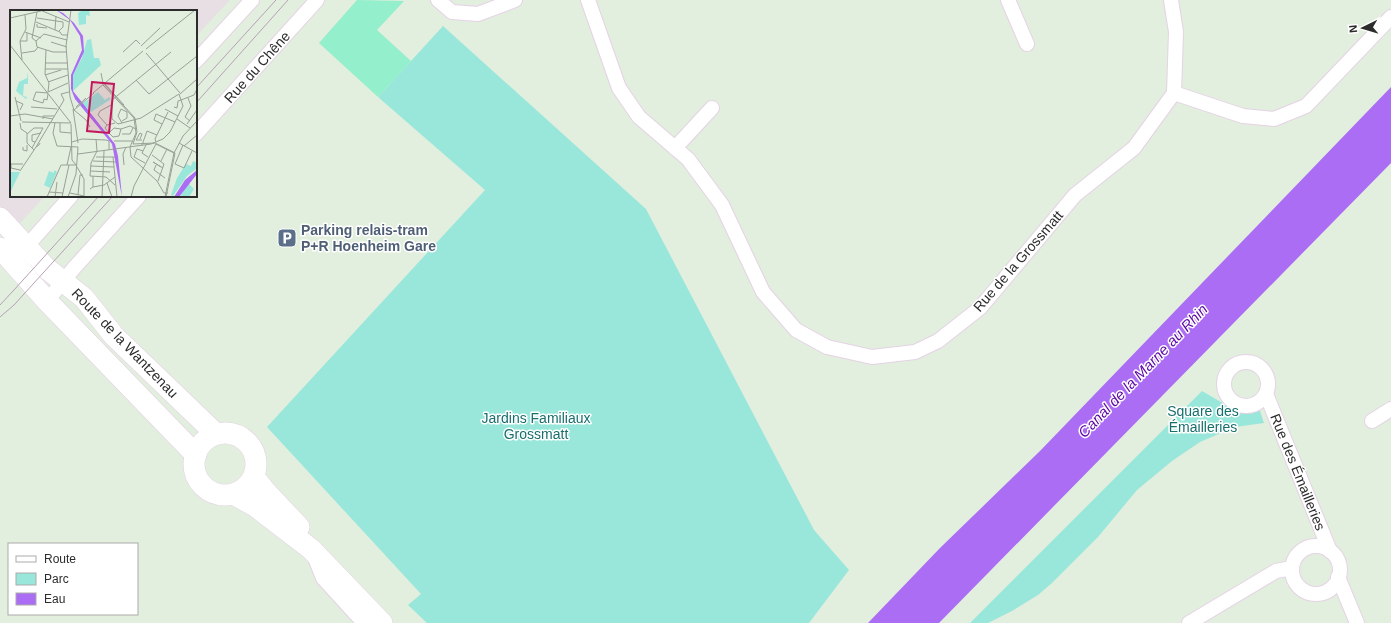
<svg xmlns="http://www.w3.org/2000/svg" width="1391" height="623" font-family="Arial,sans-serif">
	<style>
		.industrial { fill: #e7dfe3 }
		.green { fill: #99e7db }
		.pitch { fill: #94efcc }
		.water { fill: #ab6df4 }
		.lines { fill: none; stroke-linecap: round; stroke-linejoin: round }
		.minor-casing { stroke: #e5d3e5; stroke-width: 16 }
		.secondary-casing { stroke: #e5d3e5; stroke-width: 22 }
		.minor { stroke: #fff; stroke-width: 14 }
		.secondary { stroke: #fff; stroke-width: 21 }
		.tram { stroke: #b7a0b6; stroke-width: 1 }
		.labels { text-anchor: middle; stroke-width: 3; stroke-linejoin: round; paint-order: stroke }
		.street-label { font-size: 14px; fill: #2c2c2c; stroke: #fff }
		.service-label { font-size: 14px; font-weight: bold; fill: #4e5e75; stroke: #fff; text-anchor: start }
		.park-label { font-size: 14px; fill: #176e6d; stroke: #fff }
		.water-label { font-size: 15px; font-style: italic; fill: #5c07a5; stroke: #fff }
		.inset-road { fill: none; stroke: #99a097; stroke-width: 1 }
		.view { fill: #c2185b; fill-opacity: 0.15; stroke: #c2185b; stroke-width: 2 }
		.inset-edge { fill: none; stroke: #2c2c2c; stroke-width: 2 }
	</style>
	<rect width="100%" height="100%" fill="#e2eede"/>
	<polygon class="industrial" points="0,0 230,0 196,36 196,11 11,11 11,196 45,196 18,225 0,207"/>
	<g class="green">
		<polygon points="443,26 646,209 814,530 849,570 809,623 427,623 408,605 421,594 267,427 485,190 378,97"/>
		<polygon points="1202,391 1233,409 1240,412 1260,411 1264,423 1235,427 1200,442 1172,461 1137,490 1098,537 1052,583 1038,595 1012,611 988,623 970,623"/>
	</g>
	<polygon class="pitch" points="357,0 404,1 377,30 411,61 378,97 319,43"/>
	<polygon class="water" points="1391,87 1391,163 939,623 868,623 940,548 1040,451"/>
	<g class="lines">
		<defs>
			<g id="minor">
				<polyline points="438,0 452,12 478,14 515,0"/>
				<polyline points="588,0 619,88 639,117 688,159 722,205 763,292 796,330 827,347 872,357 915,352 938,341 980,308 1075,195 1134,148 1174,93 1176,32 1171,0"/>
				<polyline points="1008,0 1027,44"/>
				<polyline points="196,61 252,0"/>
				<polyline points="1174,93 1243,116 1274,119 1306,106 1391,17"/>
				<polyline points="196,134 317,0"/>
				<polyline points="675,148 712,108"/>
				<polyline points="20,252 26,247 71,196"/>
				<polyline points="47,301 74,268 139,196"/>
				<circle cx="1246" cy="384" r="22"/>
				<polyline points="1266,394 1330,551"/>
				<polyline points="1372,421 1391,409"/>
				<circle cx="1316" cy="570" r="24"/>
				<polyline points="315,558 323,578 364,623"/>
				<polyline points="1338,577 1357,623"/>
				<polyline points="1189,623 1276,571 1292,568"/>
			</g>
			<g id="secondary">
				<polyline points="0,218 46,268 84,298 114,336 216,434"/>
				<polyline points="0,248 47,301 196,455"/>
				<circle cx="225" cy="464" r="31"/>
				<polyline points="254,477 266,492 299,527"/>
				<polyline points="233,494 255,506 311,549 382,623"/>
			</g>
		</defs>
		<use href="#minor" class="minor-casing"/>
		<use href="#secondary" class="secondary-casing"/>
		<use href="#minor" class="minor"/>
		<use href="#secondary" class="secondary"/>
		<g class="tram">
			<polyline points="196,88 276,0"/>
			<polyline points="196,103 288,0"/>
			<polyline points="0,305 14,290 99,196"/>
			<polyline points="0,317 14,305 113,196"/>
		</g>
	</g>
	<defs>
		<symbol id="parking-square" viewBox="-11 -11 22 22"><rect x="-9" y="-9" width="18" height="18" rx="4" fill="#5c6f8a" stroke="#fff"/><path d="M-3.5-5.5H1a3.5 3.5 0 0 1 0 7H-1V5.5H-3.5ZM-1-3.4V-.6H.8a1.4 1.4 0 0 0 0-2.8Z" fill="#fff"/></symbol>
	</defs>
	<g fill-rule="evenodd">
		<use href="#parking-square" x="276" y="227" width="22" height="22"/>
	</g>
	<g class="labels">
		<g class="street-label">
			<text transform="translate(257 67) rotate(-48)" y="5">Rue du Chêne</text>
			<text transform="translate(1018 261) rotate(-49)" y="5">Rue de la Grossmatt</text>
			<text transform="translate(125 343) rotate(46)" y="5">Route de la Wantzenau</text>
			<text transform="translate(1298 472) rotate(68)" y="5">Rue des Émailleries</text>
		</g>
		<g class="service-label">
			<text x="301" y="235">Parking relais-tram<tspan x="301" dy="16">P+R Hoenheim Gare</tspan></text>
		</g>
		<g class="park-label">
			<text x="1203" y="416">Square des<tspan x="1203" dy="16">Émailleries</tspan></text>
			<text x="536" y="423">Jardins Familiaux<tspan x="536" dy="16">Grossmatt</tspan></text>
		</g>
		<g class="water-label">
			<text transform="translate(1143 371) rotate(-46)" y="5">Canal de la Marne au Rhin</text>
		</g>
	</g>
	<g transform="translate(10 10)">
		<rect width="187" height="187" fill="#e2eede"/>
		<path d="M73,0H79L80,6L76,5V14L69,15L68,3ZM81,29L84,48H89L91,55L63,81V64L72,48L77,30ZM18,62V74H14L13,86L17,87L16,89L6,81L9,72L17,68ZM88,82L95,90L99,87L101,89L81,102L72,94ZM183,151L187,153V158L177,166L163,186L161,185L167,168L176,154L181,156ZM44,160L47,162L40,178L34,175L39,161L44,163ZM0,162H10L0,183ZM178,173L184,179L179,187H170Z" fill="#99e7db"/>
		<path d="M46,0L53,3L64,13L73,26L74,42L63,65V81L105,134L108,146L112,187L102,134L65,89L61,79V65L72,40L70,26L60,10ZM187,160V164L169,187H164L175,170Z" fill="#ab6df4"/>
		<path class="inset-road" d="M30,0L59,12M61,0L56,36L60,87L64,100M27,2L22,28L26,31L27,37L43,42H56M0,8L31,1M27,8L53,12V17L49,21M26,12L50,22L52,25H58M27,14V17L37,18M0,19V33M45,20L46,6M15,22L31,28M10,31H17V23M26,31L34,24L57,30M41,32L57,37M0,35L61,113M131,36L150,18M136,39L185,0M36,40L35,64L39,73L38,82M113,42L126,30L130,34M161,42L102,90V109L108,114L131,108L169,84M12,43L25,41L28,37M136,43L170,83M12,50L10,31L16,19L15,5M35,53H58M35,59H58M91,63L93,73L125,108L127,122L123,134L145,133L165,143L156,187M35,65L51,60M126,70L139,84L187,46M38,72L58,65M94,73L114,95M93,75L124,108L126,123L120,137L121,147L147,171L154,183H158M38,82L58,73M38,83L26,82L23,90L33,93L34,89L37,90L38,84M83,83L133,41M170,84L187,69M5,87L11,111M178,88L181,96L175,107L180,111M171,90L184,85L187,79M6,91L13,94L10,100M103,94L90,101L88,105L97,115L105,113M21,97L47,99M66,97L76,88M164,97L167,98L168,91L171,90M63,99L68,133M155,99L168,106M64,100L76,110L80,117M64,100L84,83M0,106L15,104L43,109M33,109V106H44M167,109L180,118M112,111L117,108V102L111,99L108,106L112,113M12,112L61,113M10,113L11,119L17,123V133L24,140M45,113L43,123L47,136L68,137M50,113V122L61,123M61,114L62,150L66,155M152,114L144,110L146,104L165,112M177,114L187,100M97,115L95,118L99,123L104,118L111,119L109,126L103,127L99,123M111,119L120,116L126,119M17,124L24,118H33L22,138M112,124H120L123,118M86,129L87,141M130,129L132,124L130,123L126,130H132M96,130L99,131V140M104,131H122M25,132L22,131V125L31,123M62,132L72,129L96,130M146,132L145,129L158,102M30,133L29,135L26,137L54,90L51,84L59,82M169,133L187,143M132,135L137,121L147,125M136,135L132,143L138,147M173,135L165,154L174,158L182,141M174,136L187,125M13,137V140L17,141V135M133,141L127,139L124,147L135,153M68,144L141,134L153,129L160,122L173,96L169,84M142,145L154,154L148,171M86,147H105M103,147L107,187M83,151L106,152M151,151L157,139M0,154H13M1,154V158L10,160M57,155L61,137M114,155L113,144L116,137M146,155L144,160L155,168M81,156L104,157M67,157L74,169V187M151,157L143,152L153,158M10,161L26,137M81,161L100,162M80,166L96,167L105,175M80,166L81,153L87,141M97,173L102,187M83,177L94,175L105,167M80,179L83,177V166M39,182L53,183M60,183L74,186M68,185L70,165H73M37,187L51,155H67M45,187L47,172M52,187L59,155M58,187L66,164L68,137M92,187L94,141M121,187L124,176L146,134L164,143M155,187L164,143L173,126L187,111"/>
		<path class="view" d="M82,72L104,74L99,123L77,121Z"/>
		<rect width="187" height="187" class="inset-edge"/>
	</g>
	<rect x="8" y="543" width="130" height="72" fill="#ffffff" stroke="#ababab"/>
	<rect x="16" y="556" width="20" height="6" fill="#ffffff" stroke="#ababab"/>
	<text x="44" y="563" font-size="12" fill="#2c2c2c">Route</text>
	<rect x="16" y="573" width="20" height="12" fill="#99e7db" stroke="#ababab"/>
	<text x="44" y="583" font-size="12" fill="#2c2c2c">Parc</text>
	<rect x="16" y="593" width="20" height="12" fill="#ab6df4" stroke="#ababab"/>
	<text x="44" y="603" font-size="12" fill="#2c2c2c">Eau</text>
	<g transform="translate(1363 28) rotate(265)" stroke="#ffffff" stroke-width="3" paint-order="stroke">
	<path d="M0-3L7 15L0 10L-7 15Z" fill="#2c2c2c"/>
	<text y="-6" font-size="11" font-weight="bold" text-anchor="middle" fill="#2c2c2c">N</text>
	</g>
</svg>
